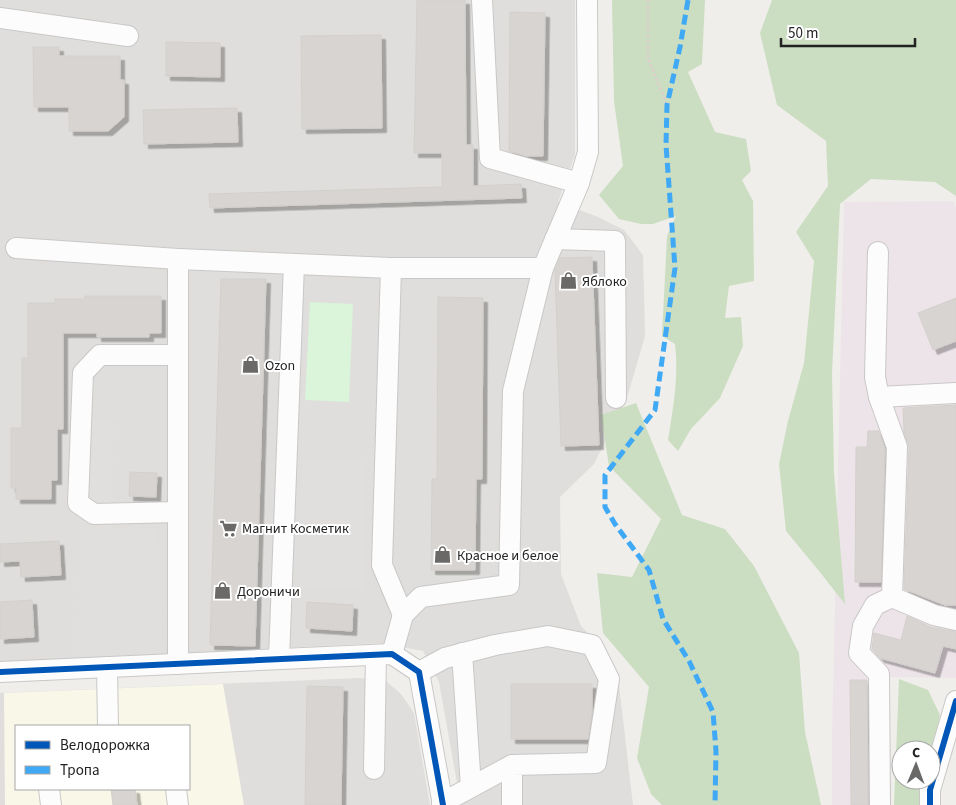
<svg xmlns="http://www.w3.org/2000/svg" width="956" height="805" font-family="'Source Sans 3',sans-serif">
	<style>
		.residential { fill: #dfdedc; fill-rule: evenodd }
		.industrial { fill: #ede4e9 }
		.education { fill: #f8f7e8; fill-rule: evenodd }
		.forest { fill: #cbdec1 }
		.park { fill: #daf5da }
		.parking { fill: #e0dfde }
		.building { fill: #d7d4d2; stroke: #d3d0cc; filter: url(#shadow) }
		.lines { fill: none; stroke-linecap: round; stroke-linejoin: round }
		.minor-casing { stroke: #c9c8c7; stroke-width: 22 }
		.path { stroke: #dccecd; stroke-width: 3; stroke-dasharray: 2.5 2.5; stroke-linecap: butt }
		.minor { stroke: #fdfcfc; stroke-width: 20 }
		.quiet { stroke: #3fa9f5; stroke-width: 5; stroke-dasharray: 10 5; stroke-linecap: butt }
		.cycleway-casing { stroke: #fff; stroke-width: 9 }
		.cycleway { stroke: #0057b8; stroke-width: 6 }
		.labels { text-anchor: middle; stroke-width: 4; stroke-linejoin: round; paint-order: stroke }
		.poi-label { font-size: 14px; fill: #222; stroke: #fff; text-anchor: start }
	</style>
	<defs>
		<filter id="shadow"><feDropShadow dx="4.5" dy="4.5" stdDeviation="0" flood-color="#0004"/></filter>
	</defs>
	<rect width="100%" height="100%" fill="#f0eeeb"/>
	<g class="residential">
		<polygon points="0,0 575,0 575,155 558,202 598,217 624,230 643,255 645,336 627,398 594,464 560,497 561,574 581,626 609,655 619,685 633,805 461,805 439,682 423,651 381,643 0,662"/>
		<path d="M359,678L386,681L401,694L414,713L430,805H0V693ZM16,726H189V789H16Z"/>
	</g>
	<polygon class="industrial" points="953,201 956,208 956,678 889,677 890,805 832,805 832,734 844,202"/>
	<path class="education" d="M223,684L244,805H5L4,693ZM16,726H189V789H16Z"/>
	<g class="forest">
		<path d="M612,0H705L702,64L688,72L715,132L746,139L751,171L742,180L753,201L754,281L729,286L725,318L741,317L743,346L720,398L691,429L678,451L668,440C673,409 679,376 675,344L662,336L667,236L676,216L653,224H641L619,219L599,195L623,166L614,101Z"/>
		<polygon points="772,0 956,0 956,196 935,182 871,179 840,204 832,374 834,473 845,604 819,571 786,531 779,464 788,421 804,363 814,261 796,232 828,186 826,141 777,105 760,33"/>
		<polygon points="636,403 682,515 725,529 754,566 799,653 805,732 821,805 662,805 651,794 637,758 649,687 603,633 597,573 632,577 661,519 609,466 601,415"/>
		<polygon points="899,679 928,690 940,715 931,758 931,750 901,750 901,780 926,780 922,805 894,805"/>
	</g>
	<polygon class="park" points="310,302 353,304 349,402 305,400"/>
	<g class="parking">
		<polygon points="80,419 113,422 112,528 158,530 162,654 79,658"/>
		<polygon points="302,459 365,460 363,590 300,589"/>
	</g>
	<g class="building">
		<polygon points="417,0 465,0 466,145 473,145 473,186 521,184 522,198 210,208 209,194 442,187 442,153 414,153"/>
		<polygon points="510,12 545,13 543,156 526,156 509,151"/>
		<polygon points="381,35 382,128 302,129 301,36"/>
		<polygon points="166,42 220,43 220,77 166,76"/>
		<polygon points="33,47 59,47 59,56 120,56 120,80 124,80 124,117 108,131 69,131 69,107 34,107"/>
		<polygon points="237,108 238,142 144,144 143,110"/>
		<polygon points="592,257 599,445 561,446 555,271 560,258"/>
		<polygon points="221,279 266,279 255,646 210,645"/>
		<polygon points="85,296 161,296 161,333 149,333 149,337 97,337 97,333 63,333 63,429 57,429 57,480 51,480 51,499 16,499 16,488 11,488 11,428 22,428 22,358 28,358 28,303 55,303 55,299 85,299"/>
		<polygon points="438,297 483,298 482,479 476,479 475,570 431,570 432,479 437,479"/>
		<polygon points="956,298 956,341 933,350 918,313"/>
		<polygon points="956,405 956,605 945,605 904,589 909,447 904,432 903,408"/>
		<polygon points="868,431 879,431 885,449 881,582 855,582 856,447 867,447"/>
		<polygon points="130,472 157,473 156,497 129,496"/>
		<polygon points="59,541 61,575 21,577 20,561 0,562 0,544"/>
		<polygon points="32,600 34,637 0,639 0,602"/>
		<polygon points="307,602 353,605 352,631 306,628"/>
		<polygon points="907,616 931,627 956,632 956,649 943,646 935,673 880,658 872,649 874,633 901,640"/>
		<polygon points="850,680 867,680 868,805 851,805"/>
		<polygon points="511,684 592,684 592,713 588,739 511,739"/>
		<polygon points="307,686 343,687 341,805 305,805"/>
		<polygon points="111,789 135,789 137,805 113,805"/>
	</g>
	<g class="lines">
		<defs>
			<g id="minor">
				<polyline points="482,0 490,158 579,183"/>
				<polyline points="0,18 128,36"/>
				<polyline points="555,239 615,241 616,398"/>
				<polyline points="16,248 178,259"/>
				<polyline points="878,252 875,377 879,397 956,393"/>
				<polyline points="391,268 382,565 403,615"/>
				<polyline points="178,355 100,355 83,373 78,503 94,514 178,512"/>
				<polyline points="879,397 897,447 892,597 934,615 956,620"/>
				<polyline points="462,653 471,787"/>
				<polyline points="392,654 403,615 421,597 509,585 513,391 543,268"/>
				<polyline points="279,659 294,264"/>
				<polyline points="178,664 178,259 391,268 543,268 579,183 588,152 587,0"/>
				<polyline points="107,667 108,726"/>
				<polyline points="0,672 392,654 419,672 443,805"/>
				<polyline points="419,672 445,658 495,645 548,636 592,645 609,679 596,763 512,765 512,805"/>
				<polyline points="374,769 376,655"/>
				<polyline points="49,789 51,805"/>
				<polyline points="176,789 178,805"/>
				<polyline points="442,803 512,765"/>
				<polyline points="880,805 879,674 859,653 863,626 875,605 892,597"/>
				<polyline points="930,805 930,790 956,701"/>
			</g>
		</defs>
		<use href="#minor" class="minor-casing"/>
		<polyline class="path" points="648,0 648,58 667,105"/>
		<use href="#minor" class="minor"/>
		<polyline class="quiet" points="688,0 680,47 667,105 666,145 675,268 655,410 605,475 605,507 615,524 649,570 663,619 689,661 713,712 716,751 715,805"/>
		<defs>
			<g id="cycleway">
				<polyline points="0,672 392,654 419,672 443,805"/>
				<polyline points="930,805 930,790 956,701"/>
			</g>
		</defs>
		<use href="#cycleway" class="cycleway-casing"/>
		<use href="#cycleway" class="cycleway"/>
	</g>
	<defs>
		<symbol id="shop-bare" viewBox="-9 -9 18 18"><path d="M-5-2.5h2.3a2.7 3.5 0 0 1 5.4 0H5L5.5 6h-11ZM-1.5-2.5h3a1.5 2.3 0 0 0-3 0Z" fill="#6a6968" stroke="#fff" stroke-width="2.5" paint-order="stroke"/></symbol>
		<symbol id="supermarket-bare" viewBox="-9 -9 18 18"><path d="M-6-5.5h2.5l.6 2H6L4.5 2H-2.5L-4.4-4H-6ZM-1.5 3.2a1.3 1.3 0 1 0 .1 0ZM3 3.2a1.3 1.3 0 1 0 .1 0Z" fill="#6a6968" stroke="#fff" stroke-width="2.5" paint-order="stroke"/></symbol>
	</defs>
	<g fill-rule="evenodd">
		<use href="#shop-bare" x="556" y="268" width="25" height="25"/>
		<use href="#shop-bare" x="238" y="352" width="25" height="25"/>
		<use href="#supermarket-bare" x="216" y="516" width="25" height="25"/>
		<use href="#shop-bare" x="430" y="542" width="25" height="25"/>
		<use href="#shop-bare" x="210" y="578" width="25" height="25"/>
	</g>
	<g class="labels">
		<g class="poi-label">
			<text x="582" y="286">Яблоко</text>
			<text x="265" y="370">Ozon</text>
			<text x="242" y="533">Магнит Косметик</text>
			<text x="457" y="560">Красное и белое</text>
			<text x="237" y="596">Дороничи</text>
		</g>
	</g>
	<rect x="15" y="725" width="175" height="65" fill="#ffffff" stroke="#a7a7a7"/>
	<rect x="25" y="741" width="25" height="8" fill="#0057b8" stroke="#a7a7a7"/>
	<text x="60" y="750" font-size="15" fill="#222222">Велодорожка</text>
	<rect x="25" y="766" width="25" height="8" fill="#3fa9f5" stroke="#a7a7a7"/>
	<text x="60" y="775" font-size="15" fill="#222222">Тропа</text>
	<g transform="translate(916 765) rotate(1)"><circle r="24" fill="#ffffff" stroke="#a7a7a7"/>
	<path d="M0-4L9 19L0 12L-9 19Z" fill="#6a6968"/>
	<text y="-8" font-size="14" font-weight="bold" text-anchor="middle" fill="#222222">С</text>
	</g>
	<path d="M781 38v8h134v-8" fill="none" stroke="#222222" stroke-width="2.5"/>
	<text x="788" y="38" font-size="15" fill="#222222" stroke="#ffffff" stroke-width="4" paint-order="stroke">50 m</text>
</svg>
